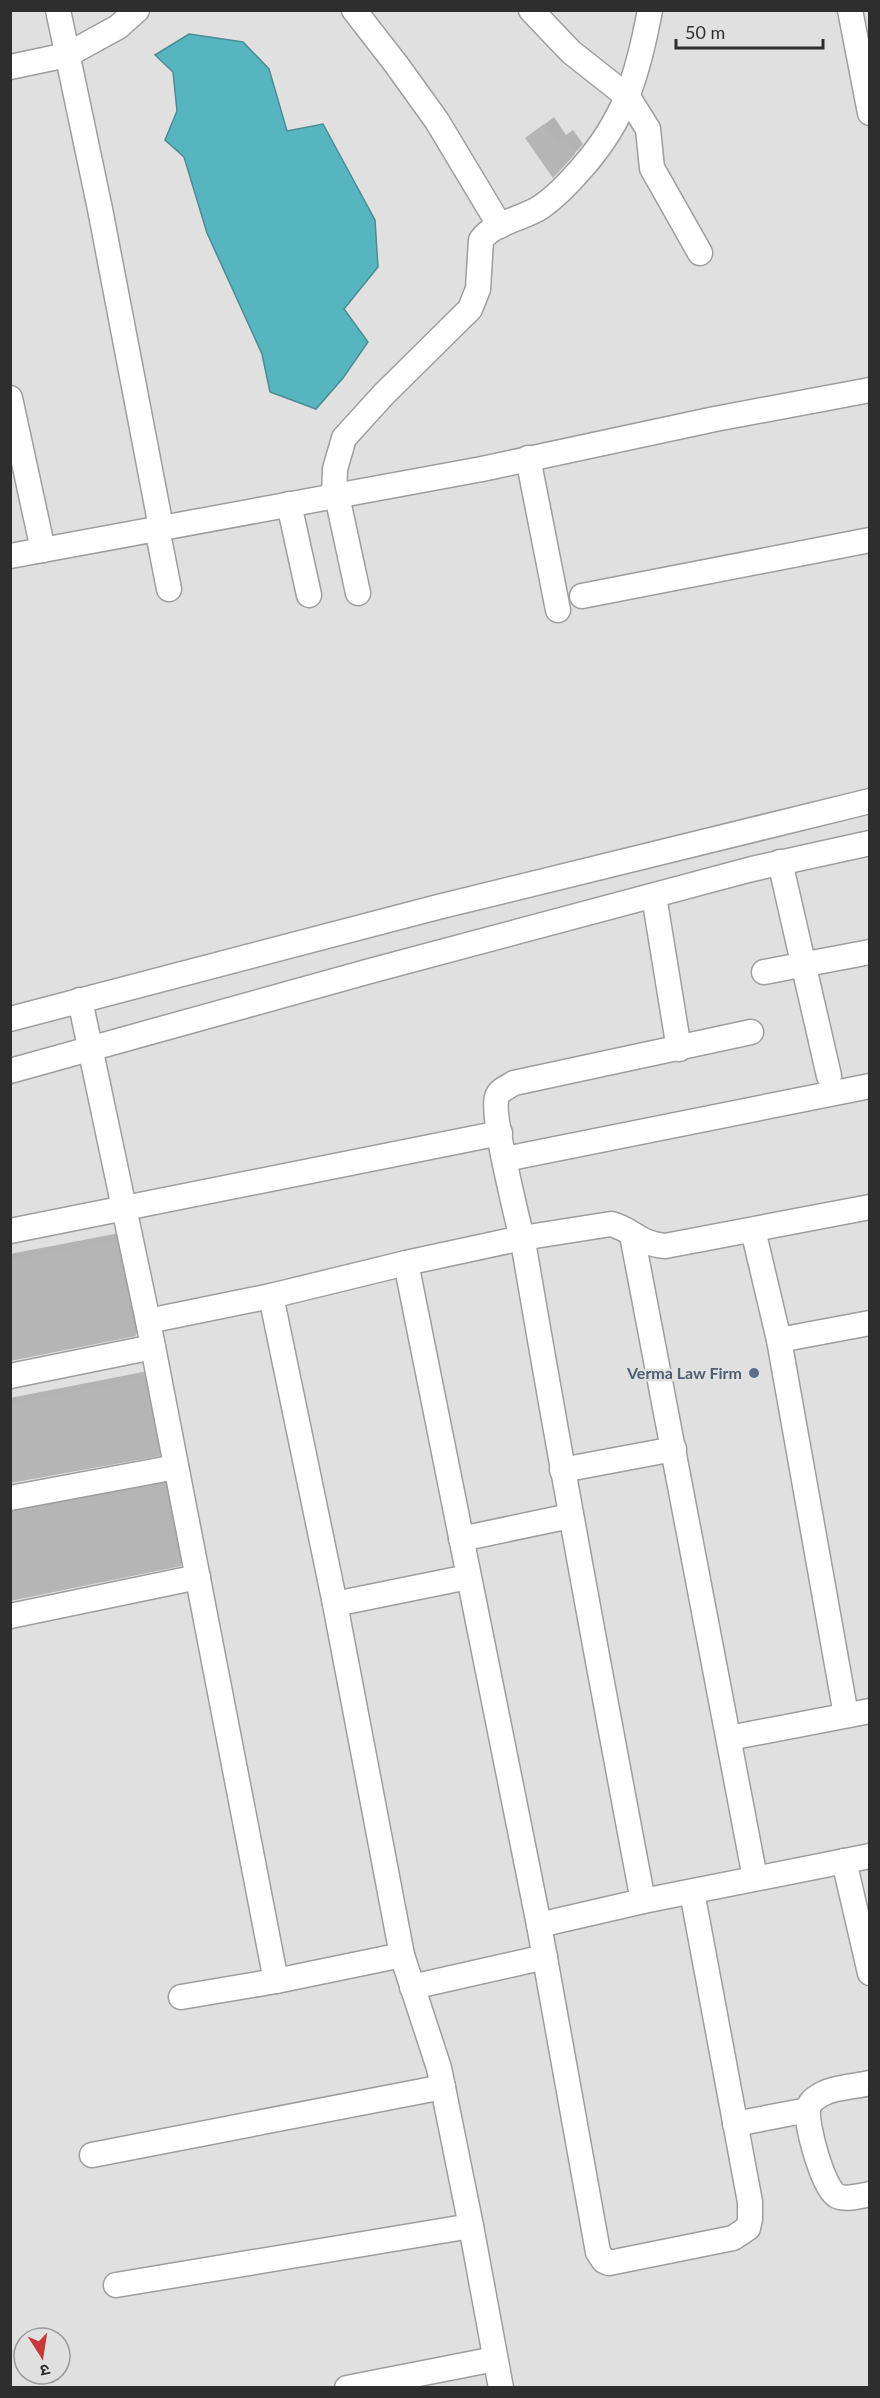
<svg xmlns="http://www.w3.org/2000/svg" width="880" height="2398" font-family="Lato,'Noto Sans Devanagari',sans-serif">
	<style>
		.water { fill: #57b5c0; stroke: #4b8c94; stroke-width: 1.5 }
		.shadow { fill: #0003 }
		.building { fill: #b5b5b6 }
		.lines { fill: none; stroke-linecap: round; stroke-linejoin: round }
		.minor-casing { stroke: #9e9e9f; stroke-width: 27 }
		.minor { stroke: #fff; stroke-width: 24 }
		.service-dot { fill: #5c6f8a; stroke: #e0e0e1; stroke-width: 2 }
		.labels { text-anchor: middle; stroke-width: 5; stroke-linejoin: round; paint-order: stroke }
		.service-label { font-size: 16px; font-weight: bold; fill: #4e5e75; stroke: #e0e0e1; text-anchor: end }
	</style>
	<rect width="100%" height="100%" fill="#e0e0e1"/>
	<polygon class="water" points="189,34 243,42 269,69 287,131 323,124 375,220 378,267 344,309 368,342 343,378 316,409 270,392 262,354 207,233 184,157 165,140 177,111 173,72 155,55"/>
	<g class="shadow">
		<polygon points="554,117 566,135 573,130 583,144 562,167 527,138"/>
		<polygon points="125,1232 145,1326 136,1334 10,1360 10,1254"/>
		<polygon points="153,1370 168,1445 159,1454 10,1482 10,1398"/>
		<polygon points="174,1475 189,1556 180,1565 10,1600 10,1499"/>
	</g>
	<g class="building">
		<polygon points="544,124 557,143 564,138 575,154 553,178 525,138"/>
		<polygon points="116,1240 136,1336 10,1361 10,1261"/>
		<polygon points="145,1378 160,1456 10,1483 10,1404"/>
		<polygon points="165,1484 181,1566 10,1601 10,1512"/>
	</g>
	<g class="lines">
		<defs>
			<g id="minor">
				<polyline points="58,10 100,209 161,527"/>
				<polyline points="354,10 396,64 437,121 500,226"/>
				<polyline points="531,10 571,52 628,97 648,129 652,168 700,253"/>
				<polyline points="850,10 870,113"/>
				<polyline points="10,67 67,55 118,27 137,10"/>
				<polyline points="10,398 43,550"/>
				<polyline points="528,458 558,610"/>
				<path d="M334,496L335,469L344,438L384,394L470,309L478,289L481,240C494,222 523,219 541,207C557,196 569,183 581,169C625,120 638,74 650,10"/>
				<polyline points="337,496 358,593"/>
				<polyline points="289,504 309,595"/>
				<polyline points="157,528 169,589"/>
				<polyline points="10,556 482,469 715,419 870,390"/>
				<polyline points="582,596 870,540"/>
				<polyline points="780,862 829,1076"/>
				<polyline points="654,896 679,1049"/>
				<polyline points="764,972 870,952"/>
				<polyline points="80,1000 148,1321 276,1981"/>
				<polyline points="10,1019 438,907 870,801"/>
				<polyline points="10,1071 370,971 752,869 870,843"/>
				<polyline points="505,1159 870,1086"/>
				<polyline points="753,1230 779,1340 846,1715"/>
				<polyline points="10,1231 500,1133"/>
				<polyline points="632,1235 755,1878"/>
				<polyline points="406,1263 539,1925 598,2252 604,2261 609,2263 733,2238 748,2228 750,2219 750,2202 692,1892"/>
				<polyline points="271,1296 335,1604 402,1955 439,2068 471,2226 501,2388"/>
				<path d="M148,1321L271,1296L406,1263L522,1238L611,1224C632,1229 639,1244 665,1246L870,1207"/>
				<polyline points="779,1340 870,1323"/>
				<polyline points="10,1376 153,1347"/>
				<polyline points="562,1470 674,1449"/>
				<polyline points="10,1498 176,1467"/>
				<polyline points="461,1539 570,1516"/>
				<polyline points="335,1604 468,1577"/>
				<polyline points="10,1616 198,1577"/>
				<polyline points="729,1738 870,1711"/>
				<polyline points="844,1861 870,1973"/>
				<path d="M643,1901C602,1685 562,1470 525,1253C520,1227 490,1114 497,1097C499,1090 508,1087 514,1083L751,1032"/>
				<polyline points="539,1925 643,1901 870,1856"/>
				<polyline points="412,1987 545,1957"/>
				<polyline points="181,1997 276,1981 402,1955"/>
				<path d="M870,2083C853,2087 829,2087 816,2098C812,2100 809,2105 808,2109C806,2125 823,2189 837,2196C846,2200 860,2196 870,2194"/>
				<polyline points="735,2124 808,2110"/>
				<polyline points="92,2155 443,2087"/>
				<polyline points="116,2285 471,2226"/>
				<polyline points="347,2388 495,2359"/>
			</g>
		</defs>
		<use href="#minor" class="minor-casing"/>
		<use href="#minor" class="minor"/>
	</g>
	<circle class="service-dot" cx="754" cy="1373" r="6"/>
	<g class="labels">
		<g class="service-label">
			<text x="742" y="1379">Verma Law Firm</text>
		</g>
	</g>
	<rect width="880" height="2398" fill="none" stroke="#2e2e2e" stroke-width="24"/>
	<g transform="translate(42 2356) rotate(168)"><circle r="28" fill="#e0e0e1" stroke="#999999" stroke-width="1.5"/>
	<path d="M0-4.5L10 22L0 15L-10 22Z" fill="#c83a39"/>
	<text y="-9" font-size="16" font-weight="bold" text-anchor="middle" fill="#2e2e2e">उ</text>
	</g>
	<path d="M676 39v9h147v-9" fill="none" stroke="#2e2e2e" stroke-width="3"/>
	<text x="685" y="39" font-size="18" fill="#2e2e2e" stroke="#e0e0e1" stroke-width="4.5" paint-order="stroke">50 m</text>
</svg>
